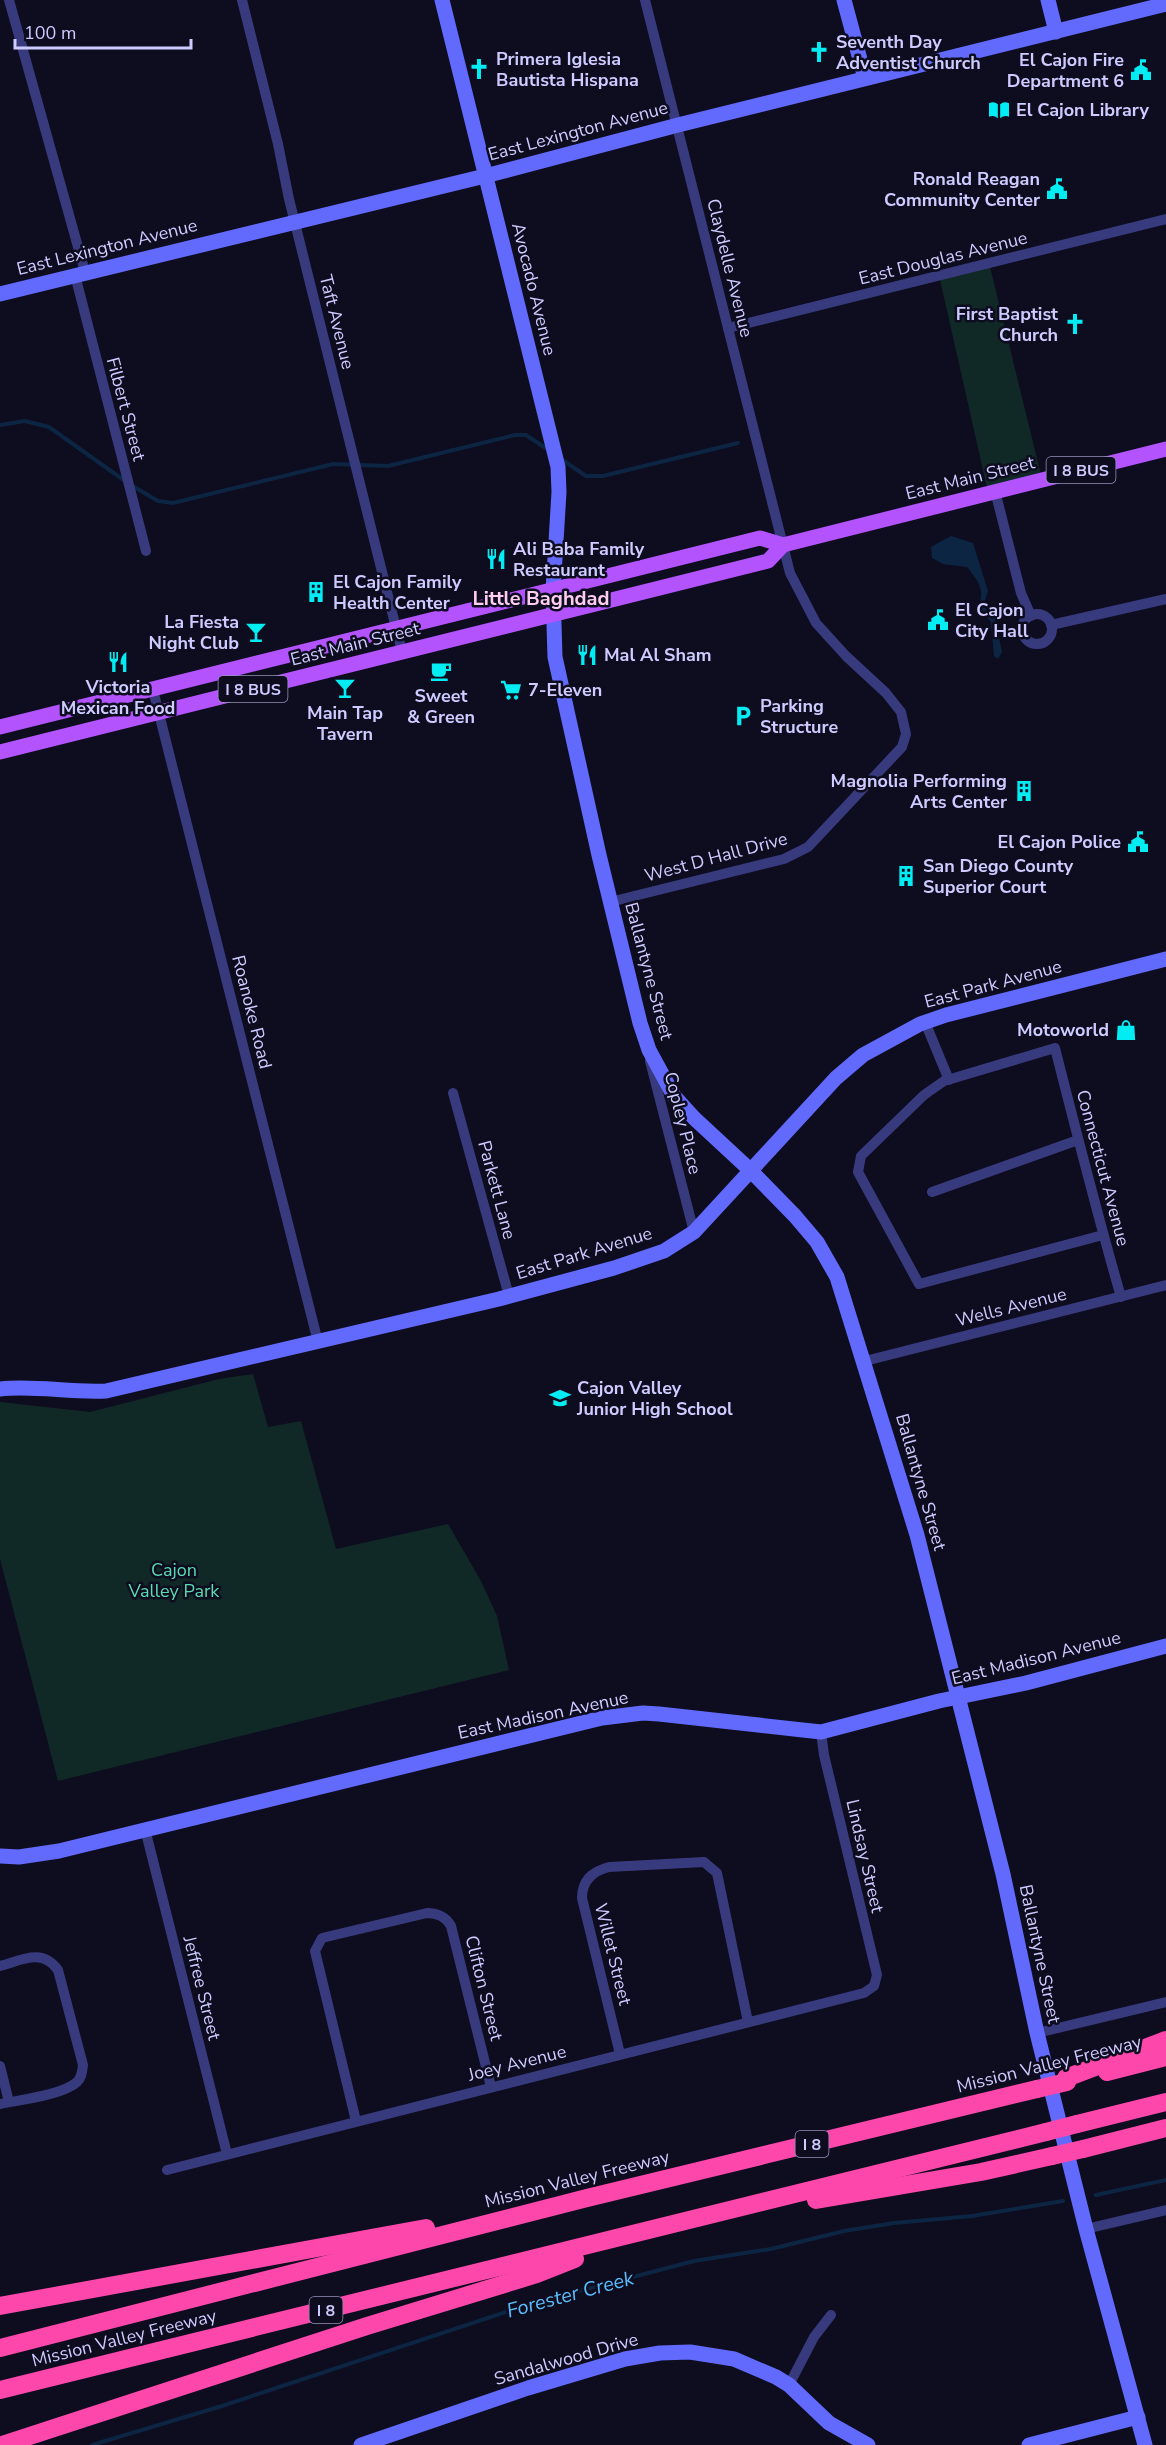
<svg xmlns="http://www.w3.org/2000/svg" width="1166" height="2445" font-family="'Nunito Sans',sans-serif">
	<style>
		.green { fill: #102926 }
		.water { fill: #0c2543 }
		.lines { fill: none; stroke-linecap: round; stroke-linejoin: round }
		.stream { stroke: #0c2543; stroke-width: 4 }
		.street { stroke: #383a7e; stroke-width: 10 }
		.secondary { stroke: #626afe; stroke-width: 15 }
		.primary { stroke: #b253fe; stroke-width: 15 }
		.highway { stroke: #fd47ab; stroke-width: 18 }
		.highway-bridge { stroke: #fd47ab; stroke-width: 18 }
		.labels { text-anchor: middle; stroke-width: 5; stroke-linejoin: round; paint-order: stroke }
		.shield { fill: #0e0c1f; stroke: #9492bc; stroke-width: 1.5 }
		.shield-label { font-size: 16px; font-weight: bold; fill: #cdcbff }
		.poi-label { font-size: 18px; font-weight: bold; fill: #cdcbff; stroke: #0e0c1f; text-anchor: start }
		.street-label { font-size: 18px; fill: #cdcbff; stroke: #0e0c1f }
		.park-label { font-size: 18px; fill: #58ddb2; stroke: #0e0c1f }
		.neighbourhood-label { font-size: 20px; font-weight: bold; fill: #ffcdf0; stroke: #0e0c1f }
		.water-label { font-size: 20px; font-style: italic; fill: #5abdfe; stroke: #0e0c1f }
	</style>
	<rect width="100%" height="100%" fill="#0e0c1f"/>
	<g class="green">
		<polygon points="989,263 1041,475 987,488 939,275"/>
		<polygon points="253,1374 268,1427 301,1421 336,1549 448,1524 481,1581 497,1616 509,1670 58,1781 0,1559 0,1402 90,1412 219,1379"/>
	</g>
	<path class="water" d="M951,536L973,543L988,591L983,606L995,618L1002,652L998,659L994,656L991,622L978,607C986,590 978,581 967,567L943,564L932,558L931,547Z"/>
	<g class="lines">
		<g class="stream">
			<polyline points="0,425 25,421 49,427 125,481"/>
			<polyline points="561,459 586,476 603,476 738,443"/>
			<polyline points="131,485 158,501 173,503 333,464 388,466 515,435 526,435 550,451"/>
			<polyline points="1096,2195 1166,2180"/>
			<polyline points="92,2445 222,2406 530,2304 694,2261 771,2249 844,2231 894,2223 972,2216 1063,2201"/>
		</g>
		<g class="street">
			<polyline points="9,0 85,272"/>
			<polyline points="242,0 278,144 289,199 402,652"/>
			<polyline points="75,275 146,551"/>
			<polyline points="728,328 1166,219"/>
			<polyline points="995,491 1021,593 1031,616"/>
			<circle cx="1037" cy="629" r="15"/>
			<polyline points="1051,625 1166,599"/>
			<polyline points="153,690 318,1342"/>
			<polyline points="610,902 784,859 808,847 902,747 906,734 901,712 886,693 846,656 816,623 790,573 645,0"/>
			<polyline points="925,1022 949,1080"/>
			<polyline points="650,1061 694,1232"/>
			<polyline points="453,1093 509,1296"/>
			<polyline points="932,1192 1078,1140"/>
			<path d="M1103,1235L919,1284L858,1172L861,1156L924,1095L944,1081L1055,1048C1076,1131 1097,1214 1121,1297"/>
			<polyline points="865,1361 1166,1285"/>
			<polyline points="145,1829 227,2154"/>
			<path d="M0,1966C22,1960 42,1948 58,1970L83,2065C82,2072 82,2077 77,2082C63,2095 19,2100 0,2104"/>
			<polyline points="1037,2033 1166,2002"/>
			<path d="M620,2054L582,1898C582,1880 593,1871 609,1867L704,1862L717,1873L748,2022"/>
			<polyline points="0,2066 9,2102"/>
			<path d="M356,2121L315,1951L322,1938L427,1913C438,1913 446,1917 451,1926L491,2087"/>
			<polyline points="167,2170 864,1993 874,1986 877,1975 824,1755 821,1732"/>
			<polyline points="1086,2229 1166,2210"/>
			<polyline points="789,2385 814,2337 831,2315"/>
		</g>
		<g class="secondary">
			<polyline points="442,0 558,467 559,492 553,591 555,657 599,855 640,1023 649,1050 674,1096 694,1118 749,1169 795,1216 817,1242 837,1277 917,1535 1003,1874 1037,2033 1086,2229 1145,2445"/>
			<polyline points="844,0 865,78"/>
			<polyline points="1048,0 1056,32"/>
			<polyline points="0,294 485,176 678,125 1166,4"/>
			<path d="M0,1389C35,1385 70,1393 106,1391L499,1299L614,1268L664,1251L694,1232L836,1078L863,1055L920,1024L946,1015L1166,959"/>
			<polyline points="0,1856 19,1857 59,1851 602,1718 643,1713 659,1714 821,1732 939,1701 1026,1683 1166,1646"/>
			<polyline points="361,2445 528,2388 625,2359 660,2353 690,2352 734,2359 776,2377 789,2385 829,2423 868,2445"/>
			<polyline points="1029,2445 1138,2417"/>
		</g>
		<g class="primary">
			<polyline points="0,727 760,538 783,545 1166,449"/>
			<polyline points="0,752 768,561 783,545"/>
		</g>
		<g class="highway">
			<polyline points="1107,2072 1166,2057"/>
			<polyline points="1066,2078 1166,2040"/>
			<polyline points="1077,2124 1166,2102"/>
			<polyline points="1083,2149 1166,2128"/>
			<polyline points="816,2200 981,2172 1052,2156"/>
			<polyline points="0,2306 426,2228"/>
			<polyline points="0,2348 587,2198 1037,2089"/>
			<polyline points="0,2390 1046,2132"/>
			<polyline points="2,2445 367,2326 537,2274 575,2259"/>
		</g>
		<g class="highway-bridge">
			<polyline points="1037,2089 1067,2082"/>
			<polyline points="1046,2132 1077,2124"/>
			<polyline points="1052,2156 1083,2149"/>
		</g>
	</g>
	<defs>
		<symbol id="church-bare" viewBox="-9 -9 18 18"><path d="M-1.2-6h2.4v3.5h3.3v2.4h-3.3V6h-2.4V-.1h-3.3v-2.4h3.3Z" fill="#02ecf3" stroke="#0e0c1f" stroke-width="2.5" paint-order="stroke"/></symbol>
		<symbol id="civic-bare" viewBox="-9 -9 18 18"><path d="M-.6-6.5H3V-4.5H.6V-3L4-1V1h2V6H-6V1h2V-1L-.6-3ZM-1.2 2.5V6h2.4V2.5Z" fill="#02ecf3" stroke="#0e0c1f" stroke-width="2.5" paint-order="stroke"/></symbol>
		<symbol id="library-bare" viewBox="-9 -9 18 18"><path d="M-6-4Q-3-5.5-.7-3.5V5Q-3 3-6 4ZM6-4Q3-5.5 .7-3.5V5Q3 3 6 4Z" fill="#02ecf3" stroke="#0e0c1f" stroke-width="2.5" paint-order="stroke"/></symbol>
		<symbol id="restaurant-bare" viewBox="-9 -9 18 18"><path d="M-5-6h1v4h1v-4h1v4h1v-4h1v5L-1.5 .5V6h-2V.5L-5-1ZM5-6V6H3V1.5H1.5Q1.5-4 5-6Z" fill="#02ecf3" stroke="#0e0c1f" stroke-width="2.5" paint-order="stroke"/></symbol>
		<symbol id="building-bare" viewBox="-9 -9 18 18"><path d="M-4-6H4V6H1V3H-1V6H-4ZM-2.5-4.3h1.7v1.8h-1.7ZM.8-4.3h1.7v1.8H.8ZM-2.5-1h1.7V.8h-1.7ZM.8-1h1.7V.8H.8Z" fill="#02ecf3" stroke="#0e0c1f" stroke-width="2.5" paint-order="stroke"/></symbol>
		<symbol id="bar-bare" viewBox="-9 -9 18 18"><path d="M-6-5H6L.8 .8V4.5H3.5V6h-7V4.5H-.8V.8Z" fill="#02ecf3" stroke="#0e0c1f" stroke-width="2.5" paint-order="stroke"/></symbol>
		<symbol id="cafe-bare" viewBox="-9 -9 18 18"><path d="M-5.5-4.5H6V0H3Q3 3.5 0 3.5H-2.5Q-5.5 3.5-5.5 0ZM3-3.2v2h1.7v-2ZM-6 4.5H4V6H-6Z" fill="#02ecf3" stroke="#0e0c1f" stroke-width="2.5" paint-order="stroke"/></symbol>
		<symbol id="supermarket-bare" viewBox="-9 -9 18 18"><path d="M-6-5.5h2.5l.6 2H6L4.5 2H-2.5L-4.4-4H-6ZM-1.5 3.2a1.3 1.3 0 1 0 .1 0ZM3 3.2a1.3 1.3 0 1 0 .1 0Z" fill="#02ecf3" stroke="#0e0c1f" stroke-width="2.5" paint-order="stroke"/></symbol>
		<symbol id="parking-bare" viewBox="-9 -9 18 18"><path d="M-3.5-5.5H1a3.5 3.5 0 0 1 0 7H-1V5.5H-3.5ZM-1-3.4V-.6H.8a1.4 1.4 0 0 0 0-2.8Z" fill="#02ecf3" stroke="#0e0c1f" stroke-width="2.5" paint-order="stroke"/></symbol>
		<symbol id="shop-bare" viewBox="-9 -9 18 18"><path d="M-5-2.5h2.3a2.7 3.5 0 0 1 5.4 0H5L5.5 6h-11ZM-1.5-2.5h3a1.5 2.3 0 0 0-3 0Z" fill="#02ecf3" stroke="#0e0c1f" stroke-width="2.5" paint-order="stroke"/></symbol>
		<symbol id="school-bare" viewBox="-9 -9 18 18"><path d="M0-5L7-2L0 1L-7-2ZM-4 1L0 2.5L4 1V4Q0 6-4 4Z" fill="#02ecf3" stroke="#0e0c1f" stroke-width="2.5" paint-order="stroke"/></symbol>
	</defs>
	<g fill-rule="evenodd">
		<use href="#church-bare" x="804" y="37" width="30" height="30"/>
		<use href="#church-bare" x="464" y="54" width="30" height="30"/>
		<use href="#civic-bare" x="1126" y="55" width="30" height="30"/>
		<use href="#library-bare" x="984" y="95" width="30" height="30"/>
		<use href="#civic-bare" x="1042" y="174" width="30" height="30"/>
		<use href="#church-bare" x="1060" y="309" width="30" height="30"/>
		<use href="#restaurant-bare" x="481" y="544" width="30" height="30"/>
		<use href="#building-bare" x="301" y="577" width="30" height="30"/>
		<use href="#civic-bare" x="923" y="605" width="30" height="30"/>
		<use href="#bar-bare" x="241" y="617" width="30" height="30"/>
		<use href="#restaurant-bare" x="572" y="640" width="30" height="30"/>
		<use href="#restaurant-bare" x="103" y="647" width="30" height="30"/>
		<use href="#cafe-bare" x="426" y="656" width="30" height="30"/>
		<use href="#bar-bare" x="330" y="673" width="30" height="30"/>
		<use href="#supermarket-bare" x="496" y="675" width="30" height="30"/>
		<use href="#parking-bare" x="728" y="701" width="30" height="30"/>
		<use href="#building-bare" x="1009" y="776" width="30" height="30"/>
		<use href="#civic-bare" x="1123" y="827" width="30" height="30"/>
		<use href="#building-bare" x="891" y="861" width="30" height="30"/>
		<use href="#shop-bare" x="1111" y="1015" width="30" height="30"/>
		<use href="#school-bare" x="545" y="1383" width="30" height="30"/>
	</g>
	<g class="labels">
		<g class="shield">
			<rect x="1046.5" y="457" width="69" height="26" rx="4.5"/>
			<rect x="218.5" y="676" width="69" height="26" rx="4.5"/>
			<rect x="795.5" y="2131" width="33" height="26" rx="4.5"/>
			<rect x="309.5" y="2297" width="33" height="26" rx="4.5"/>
		</g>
		<g class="shield-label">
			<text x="1081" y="476">I 8 BUS</text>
			<text x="253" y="695">I 8 BUS</text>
			<text x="812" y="2150">I 8</text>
			<text x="326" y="2316">I 8</text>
		</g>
		<g class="poi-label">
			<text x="836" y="48">Seventh Day<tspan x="836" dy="21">Adventist Church</tspan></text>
			<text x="496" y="65">Primera Iglesia<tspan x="496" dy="21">Bautista Hispana</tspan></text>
			<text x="1124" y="66" text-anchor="end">El Cajon Fire<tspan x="1124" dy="21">Department 6</tspan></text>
			<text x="1016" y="116">El Cajon Library</text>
			<text x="1040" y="185" text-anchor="end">Ronald Reagan<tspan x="1040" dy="21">Community Center</tspan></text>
			<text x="1058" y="320" text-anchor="end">First Baptist<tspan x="1058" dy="21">Church</tspan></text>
			<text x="513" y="555">Ali Baba Family<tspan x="513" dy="21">Restaurant</tspan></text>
			<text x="333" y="588">El Cajon Family<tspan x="333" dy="21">Health Center</tspan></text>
			<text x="955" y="616">El Cajon<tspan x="955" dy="21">City Hall</tspan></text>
			<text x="239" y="628" text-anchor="end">La Fiesta<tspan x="239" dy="21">Night Club</tspan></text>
			<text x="604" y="661">Mal Al Sham</text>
			<text x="118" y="693" text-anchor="middle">Victoria<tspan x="118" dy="21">Mexican Food</tspan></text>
			<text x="528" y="696">7-Eleven</text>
			<text x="441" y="702" text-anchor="middle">Sweet<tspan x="441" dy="21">&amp; Green</tspan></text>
			<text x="760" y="712">Parking<tspan x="760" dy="21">Structure</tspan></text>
			<text x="345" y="719" text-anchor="middle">Main Tap<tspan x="345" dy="21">Tavern</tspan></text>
			<text x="1007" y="787" text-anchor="end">Magnolia Performing<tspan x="1007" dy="21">Arts Center</tspan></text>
			<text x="1121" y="848" text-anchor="end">El Cajon Police</text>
			<text x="923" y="872">San Diego County<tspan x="923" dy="21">Superior Court</tspan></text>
			<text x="1109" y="1036" text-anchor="end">Motoworld</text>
			<text x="577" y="1394">Cajon Valley<tspan x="577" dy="21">Junior High School</tspan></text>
		</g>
		<g class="street-label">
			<text transform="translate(578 131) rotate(-15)" y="6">East Lexington Avenue</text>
			<text transform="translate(107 247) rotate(-14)" y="6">East Lexington Avenue</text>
			<text transform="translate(943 258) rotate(-14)" y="6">East Douglas Avenue</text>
			<text transform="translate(730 268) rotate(76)" y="6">Claydelle Avenue</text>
			<text transform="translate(534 289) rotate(76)" y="6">Avocado Avenue</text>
			<text transform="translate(337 322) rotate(76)" y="6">Taft Avenue</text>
			<text transform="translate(126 409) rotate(75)" y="6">Filbert Street</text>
			<text transform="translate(970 478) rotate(-14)" y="6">East Main Street</text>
			<text transform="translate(355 644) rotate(-14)" y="6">East Main Street</text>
			<text transform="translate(716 857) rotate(-15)" y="6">West D Hall Drive</text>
			<text transform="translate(649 971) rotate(75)" y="6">Ballantyne Street</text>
			<text transform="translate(993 984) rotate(-15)" y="6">East Park Avenue</text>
			<text transform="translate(252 1012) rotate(76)" y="6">Roanoke Road</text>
			<text transform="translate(683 1123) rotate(76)" y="6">Copley Place</text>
			<text transform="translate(1103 1168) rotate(75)" y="6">Connecticut Avenue</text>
			<text transform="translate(497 1190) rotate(75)" y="6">Parkett Lane</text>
			<text transform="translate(584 1253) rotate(-17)" y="6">East Park Avenue</text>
			<text transform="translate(1011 1307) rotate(-14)" y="6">Wells Avenue</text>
			<text transform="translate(921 1482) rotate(74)" y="6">Ballantyne Street</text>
			<text transform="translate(1036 1658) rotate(-14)" y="6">East Madison Avenue</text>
			<text transform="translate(543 1715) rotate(-12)" y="6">East Madison Avenue</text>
			<text transform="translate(865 1856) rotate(77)" y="6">Lindsay Street</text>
			<text transform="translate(613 1954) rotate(76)" y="6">Willet Street</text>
			<text transform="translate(1040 1954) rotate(78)" y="6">Ballantyne Street</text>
			<text transform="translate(202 1988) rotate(76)" y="6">Jeffree Street</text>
			<text transform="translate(484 1988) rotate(76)" y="6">Clifton Street</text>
			<text transform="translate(517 2063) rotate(-14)" y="6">Joey Avenue</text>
			<text transform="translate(1049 2064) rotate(-14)" y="6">Mission Valley Freeway</text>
			<text transform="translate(577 2179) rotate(-14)" y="6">Mission Valley Freeway</text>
			<text transform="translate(124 2338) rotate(-14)" y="6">Mission Valley Freeway</text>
			<text transform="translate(566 2359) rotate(-16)" y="6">Sandalwood Drive</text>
		</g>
		<g class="park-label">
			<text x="174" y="1576">Cajon<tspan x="174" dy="21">Valley Park</tspan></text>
		</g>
		<g class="neighbourhood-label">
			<text x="541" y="605">Little Baghdad</text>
		</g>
		<g class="water-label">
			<text transform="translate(570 2294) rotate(-15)" y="7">Forester Creek</text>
		</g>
	</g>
	<path d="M15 39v9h176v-9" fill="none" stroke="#cdcbff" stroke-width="3"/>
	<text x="24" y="39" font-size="18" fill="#cdcbff" stroke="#0e0c1f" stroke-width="4.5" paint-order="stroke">100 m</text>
</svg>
